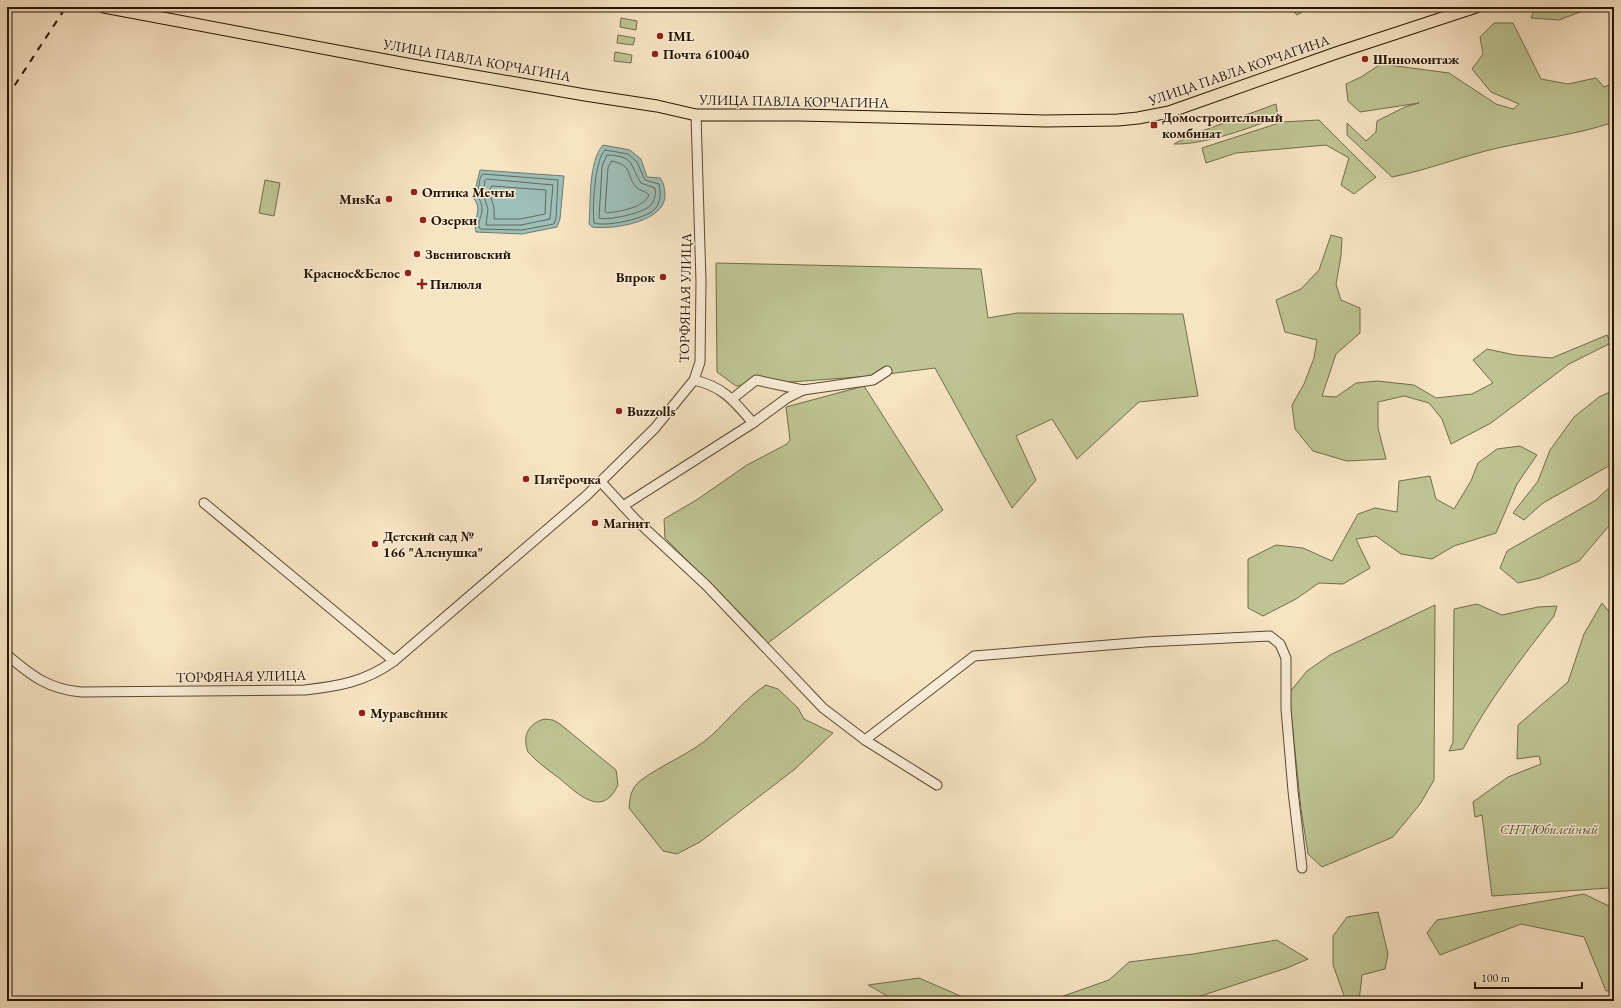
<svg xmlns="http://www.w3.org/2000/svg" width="1621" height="1008" font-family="'EB Garamond',serif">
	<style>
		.green { fill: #bec493; stroke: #726c4a }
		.water { fill: #9ebeb8; stroke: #6e7a6f }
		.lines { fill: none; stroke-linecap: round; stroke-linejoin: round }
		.shore { stroke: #62695c; stroke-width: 1 }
		.minor-casing { stroke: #5b4832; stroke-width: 11 }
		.major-casing { stroke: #271401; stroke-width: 13 }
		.minor { stroke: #faedd8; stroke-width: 9 }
		.major { stroke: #f7e4c3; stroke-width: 11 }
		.rail { stroke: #271401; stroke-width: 2; stroke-dasharray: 7 7; stroke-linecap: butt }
		.poi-dot { fill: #8f2418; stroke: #faedd8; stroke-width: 1.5 }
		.labels { text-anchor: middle; stroke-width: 3; stroke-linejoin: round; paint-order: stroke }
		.poi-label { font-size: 14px; font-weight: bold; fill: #271401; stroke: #faedd8; text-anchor: start }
		.street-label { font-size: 14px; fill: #271401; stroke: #faedd8 }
		.park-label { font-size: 14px; font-style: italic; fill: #5c5234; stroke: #faedd8 }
	</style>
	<rect width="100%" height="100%" fill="#f7e4c3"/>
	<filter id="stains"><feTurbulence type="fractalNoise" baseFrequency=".005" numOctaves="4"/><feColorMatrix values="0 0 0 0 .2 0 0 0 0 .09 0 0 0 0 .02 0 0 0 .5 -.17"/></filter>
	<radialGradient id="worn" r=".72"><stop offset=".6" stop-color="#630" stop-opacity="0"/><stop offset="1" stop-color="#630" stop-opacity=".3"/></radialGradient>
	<g class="green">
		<polygon points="1293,7 1303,7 1302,12 1297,15 1295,13"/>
		<polygon points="1537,7 1593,7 1559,20 1531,18 1535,8"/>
		<polygon points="621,18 637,21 636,30 620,27"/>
		<path d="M1494,23H1513L1541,79L1568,84L1596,78L1604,87L1614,83V122C1576,135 1537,139 1498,148C1462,156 1428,170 1392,177L1347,135V123L1366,141L1376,132L1377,121L1405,107L1419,103L1360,112L1348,101L1346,84L1361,77L1381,64L1449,73L1496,104L1513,109L1519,104L1491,92L1472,69L1483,54L1480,37Z"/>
		<polygon points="618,35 635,38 633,45 617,43"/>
		<polygon points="615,52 632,55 631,63 614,61"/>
		<path d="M1276,104L1278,117C1250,128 1204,145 1174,144L1191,135Z"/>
		<polygon points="1319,120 1376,177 1354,194 1341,185 1349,158 1326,145 1236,153 1206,163 1202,148 1282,122"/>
		<polygon points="265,180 280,183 274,216 259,213"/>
		<polygon points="1331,235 1342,238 1341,256 1336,284 1341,300 1360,308 1360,333 1336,354 1322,396 1336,397 1356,383 1377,381 1414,385 1436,398 1472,394 1493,383 1473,360 1487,349 1515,355 1552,358 1607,335 1611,343 1569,364 1491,423 1451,444 1442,419 1429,403 1404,396 1378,402 1378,428 1386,459 1347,461 1313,451 1295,429 1292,405 1304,384 1314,358 1317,340 1285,332 1276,300 1301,289 1319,270"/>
		<polygon points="716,263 981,269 988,318 1017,313 1183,314 1198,396 1139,402 1077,459 1052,419 1016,436 1036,480 1012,508 935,368 872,376 736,386 717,372"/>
		<polygon points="864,386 943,510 768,643 665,538 664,519 698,499 747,465 787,444 790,440 786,407"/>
		<polygon points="1614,390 1614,463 1543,503 1524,520 1513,513 1538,481 1550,450 1574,417 1599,397"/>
		<polygon points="1520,446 1537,455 1517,484 1496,533 1454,546 1432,559 1401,554 1376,536 1356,539 1370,568 1343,584 1319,583 1296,599 1263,616 1248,608 1248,559 1276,545 1303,548 1332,561 1358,514 1375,508 1397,512 1399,481 1430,476 1436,499 1454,509 1471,481 1478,463 1497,449"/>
		<polygon points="1614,483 1614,520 1579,561 1540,578 1518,583 1500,568 1507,551 1596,500"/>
		<polygon points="1602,603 1614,618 1614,989 1606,991 1584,937 1521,924 1440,955 1427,933 1437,920 1584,894 1611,907 1609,888 1492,896 1482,815 1475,817 1473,802 1508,777 1541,764 1539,756 1517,759 1518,725 1568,682 1584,634"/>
		<path d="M1477,604L1502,615L1538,607L1557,606L1554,616C1521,659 1488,701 1463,749L1449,751L1453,742L1454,609Z"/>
		<polygon points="1435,605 1434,780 1420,804 1393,837 1322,867 1308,854 1301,809 1289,693 1307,671 1330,655"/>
		<path d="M766,685L778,689L798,708L804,719L833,733L795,769L700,842L677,854L663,851L629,808C630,797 631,788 640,781C662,764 691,754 712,735C730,718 745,699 766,685Z"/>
		<path d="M544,719L553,720L560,724L616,770L618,785C602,819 578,794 559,778C548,770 537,762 528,752C522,736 528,724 544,719Z"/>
		<polygon points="1378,912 1388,954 1385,969 1362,975 1359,1001 1346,1001 1333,965 1333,936 1347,917"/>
		<polygon points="1277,940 1308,959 1287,968 1185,1001 1049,1001 1109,980 1129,962 1193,954"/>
		<polygon points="919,978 972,1001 896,1001 868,985"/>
		<polygon points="683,998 707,1001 650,1001"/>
	</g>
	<g class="water">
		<path d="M603,145L630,150L641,159L647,177L660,178C664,183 664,187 665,193C668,222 612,230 592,227L589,224C591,202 588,162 603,145Z"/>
		<path d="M480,170L564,176L560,219L557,227L522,234L476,232C472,219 484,209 473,198Z"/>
	</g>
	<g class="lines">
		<g class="shore">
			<path d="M605,150L628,154L637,162L645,180L659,184C661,192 661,203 654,210C644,219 606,227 594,223C592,209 595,158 605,150Z"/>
			<path d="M607,155C635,156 629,164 641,183L655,188C656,194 655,201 650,206C642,213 609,221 599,218L602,167Z"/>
			<path d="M612,161C634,166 625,174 636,187C640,191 646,191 649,195C643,208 621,211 607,213L605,211L608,168Z"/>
			<path d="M483,174L558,180L556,218L554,224L522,230L480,229C475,219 489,213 477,195L480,179Z"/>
			<polygon points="487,179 553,185 550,219 521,225 486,225 488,209 483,194 485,181"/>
			<polygon points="492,186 546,190 545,214 520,219 494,219 494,207 489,192"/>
		</g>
		<defs>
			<g id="minor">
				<polyline points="732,399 756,380 803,390 873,380 887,371"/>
				<polyline points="753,423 787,398 803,390"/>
				<polyline points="601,482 636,520 706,585 823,708 865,740 937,785"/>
				<polyline points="204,503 394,661"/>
				<path d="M623,506L753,423C734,401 724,387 694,380"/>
				<path d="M7,655C32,676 48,689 81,692L305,690C339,686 365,682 394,661L586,496L655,428L694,380L700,362L701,282L696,115"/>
				<polyline points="865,740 974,656 1145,642 1270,636 1280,644 1286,658 1286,709 1293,791 1302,868"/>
			</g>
			<polyline id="major" points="104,7 412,65 585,95 657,106 696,115 800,115 1045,121 1118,120 1138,118 1169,112 1339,52 1476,7"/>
		</defs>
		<use href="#minor" class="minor-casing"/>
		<use href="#major" class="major-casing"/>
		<use href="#minor" class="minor"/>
		<use href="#major" class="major"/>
		<polyline class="rail" points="7,97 66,7"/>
	</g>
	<g class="poi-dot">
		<circle cx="660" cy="36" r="4"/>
		<circle cx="655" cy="54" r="4"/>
		<circle cx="1365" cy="59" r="4"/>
		<rect x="1150" y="121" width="8" height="8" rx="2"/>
		<circle cx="414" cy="192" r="4"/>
		<circle cx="389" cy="199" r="4"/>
		<circle cx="423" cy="220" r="4"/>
		<circle cx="417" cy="254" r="4"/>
		<circle cx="408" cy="273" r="4"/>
		<circle cx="663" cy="277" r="4"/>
		<path d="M420 278h4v4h4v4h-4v4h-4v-4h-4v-4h4z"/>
		<circle cx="619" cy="411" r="4"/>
		<circle cx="526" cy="479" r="4"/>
		<circle cx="595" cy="523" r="4"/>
		<circle cx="375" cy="544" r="4"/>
		<circle cx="362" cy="713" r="4"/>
	</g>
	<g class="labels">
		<g class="poi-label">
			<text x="668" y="41">IML</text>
			<text x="663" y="59">Почта 610040</text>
			<text x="1373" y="64">Шиномонтаж</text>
			<text x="1162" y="122">Домостроительный<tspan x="1162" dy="16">комбинат</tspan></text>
			<text x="422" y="197">Оптика Мечты</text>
			<text x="381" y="204" text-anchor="end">МиsКа</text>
			<text x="431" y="225">Озерки</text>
			<text x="425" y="259">Звениговский</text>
			<text x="400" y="278" text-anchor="end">Красное&amp;Белое</text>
			<text x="655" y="282" text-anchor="end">Впрок</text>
			<text x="430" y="289">Пилюля</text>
			<text x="627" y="416">Buzzolls</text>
			<text x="534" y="484">Пятёрочка</text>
			<text x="603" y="528">Магнит</text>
			<text x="383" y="541">Детский сад №<tspan x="383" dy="16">166 "Аленушка"</tspan></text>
			<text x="370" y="718">Муравейник</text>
		</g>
		<g class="street-label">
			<text transform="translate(477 60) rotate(10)" y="5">УЛИЦА ПАВЛА КОРЧАГИНА</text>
			<text transform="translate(1239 70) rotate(-19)" y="5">УЛИЦА ПАВЛА КОРЧАГИНА</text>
			<text transform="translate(794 101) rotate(1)" y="5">УЛИЦА ПАВЛА КОРЧАГИНА</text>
			<text transform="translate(685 298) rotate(-89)" y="5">ТОРФЯНАЯ УЛИЦА</text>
			<text transform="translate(241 676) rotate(-1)" y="5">ТОРФЯНАЯ УЛИЦА</text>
		</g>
		<g class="park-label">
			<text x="1549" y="834">СНТ Юбилейный</text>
		</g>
	</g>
	<rect width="1621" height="1008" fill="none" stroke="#f7e4c3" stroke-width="24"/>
	<rect x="8" y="8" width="1605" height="992" fill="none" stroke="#271401" stroke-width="2"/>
	<rect x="12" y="12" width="1597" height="984" fill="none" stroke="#271401"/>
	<path d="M1475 982v6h107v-6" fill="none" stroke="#271401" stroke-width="2"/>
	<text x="1481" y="982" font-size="12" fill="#271401" stroke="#faedd8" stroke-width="3" paint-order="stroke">100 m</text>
	<rect width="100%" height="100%" filter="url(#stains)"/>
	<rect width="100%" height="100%" fill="url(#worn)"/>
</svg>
